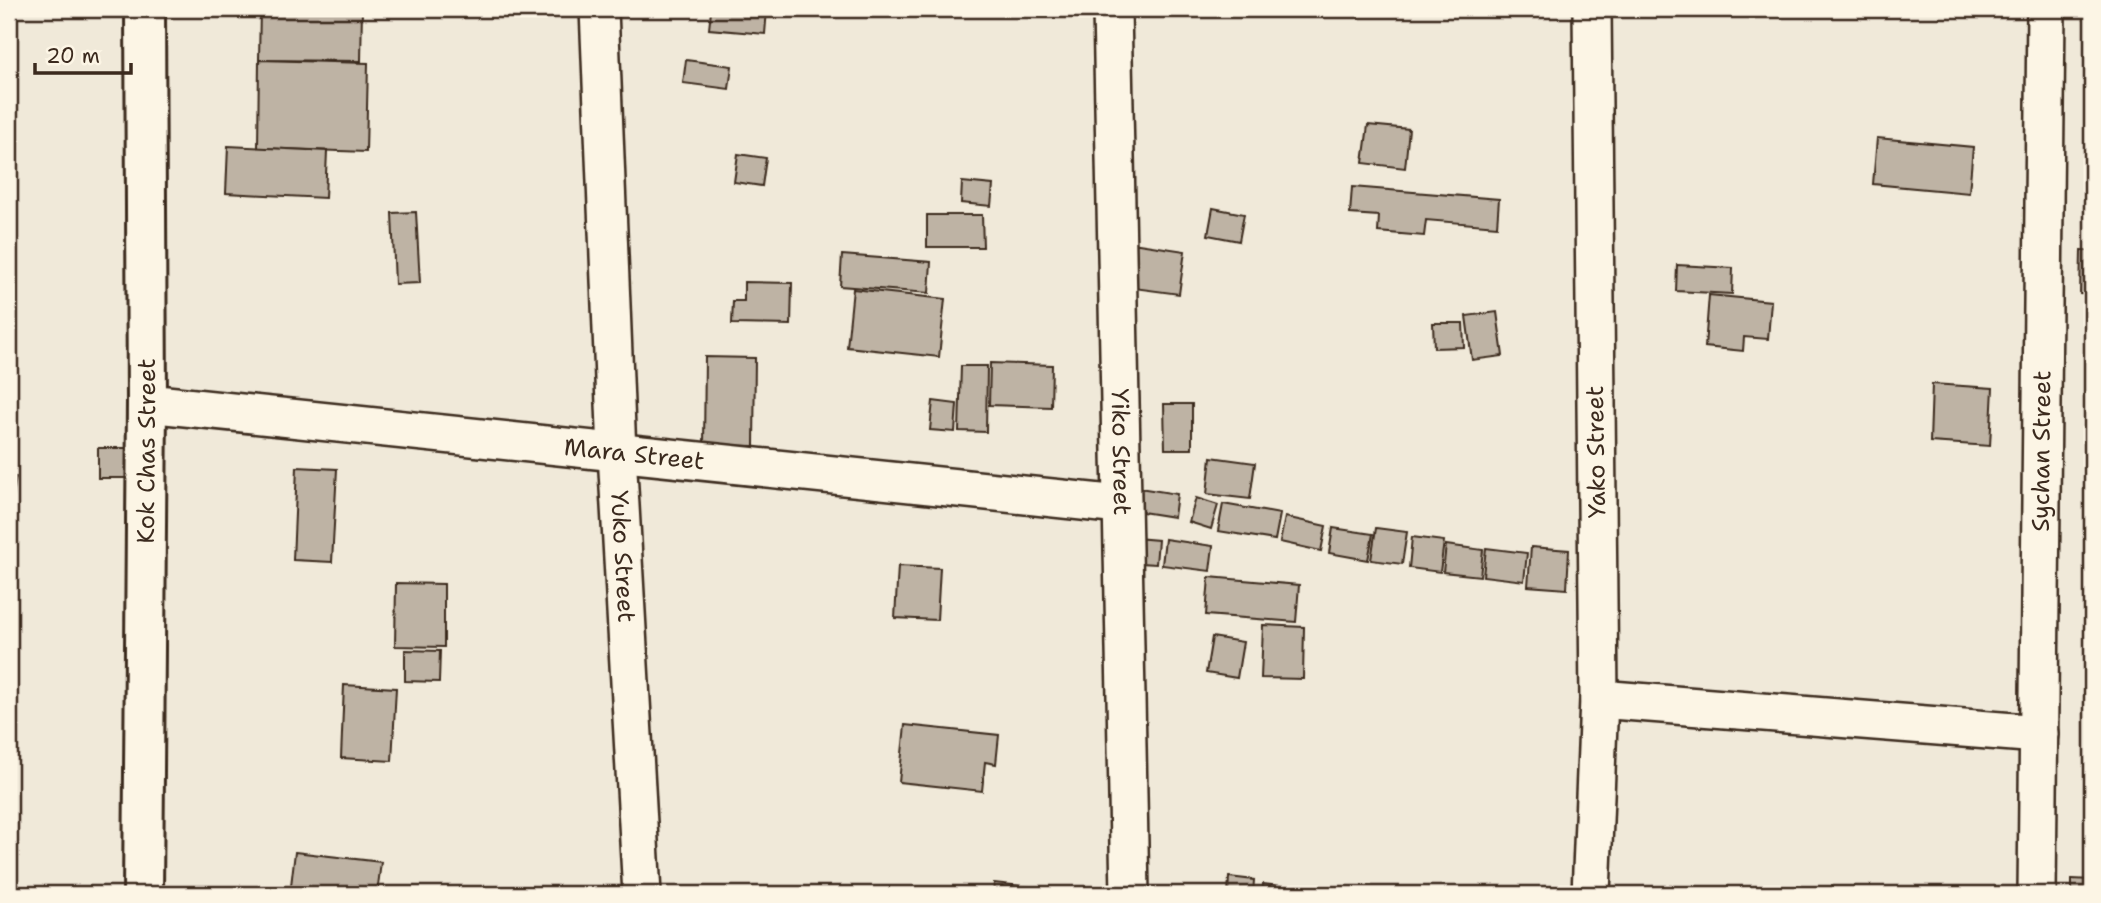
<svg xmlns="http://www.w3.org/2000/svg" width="2101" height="903" font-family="'Shantell Sans',sans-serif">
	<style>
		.building { fill: #beb3a4; stroke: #3b2a1e; stroke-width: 2 }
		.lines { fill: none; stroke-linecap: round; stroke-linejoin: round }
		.minor-casing { stroke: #3b2a1e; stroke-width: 42 }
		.tertiary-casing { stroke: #3b2a1e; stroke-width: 44 }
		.minor { stroke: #fcf5e5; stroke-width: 37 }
		.tertiary { stroke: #fcf5e5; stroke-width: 38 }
		.labels { text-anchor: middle; stroke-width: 5; stroke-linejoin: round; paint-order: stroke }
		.street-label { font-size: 24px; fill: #3b2a1e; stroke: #fcf5e5 }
	</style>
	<rect width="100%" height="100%" fill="#f0e9d9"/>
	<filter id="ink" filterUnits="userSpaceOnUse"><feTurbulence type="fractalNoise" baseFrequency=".0143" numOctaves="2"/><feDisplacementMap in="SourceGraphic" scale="14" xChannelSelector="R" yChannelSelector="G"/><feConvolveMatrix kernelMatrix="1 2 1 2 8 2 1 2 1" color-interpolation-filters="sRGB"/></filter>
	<g filter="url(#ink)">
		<g class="building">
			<polygon points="260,9 362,9 361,61 259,60"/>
			<polygon points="727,9 767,9 765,34 709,29 711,11 726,12"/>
			<polygon points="259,60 368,63 366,152 258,148"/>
			<polygon points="686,60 732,66 729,89 683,83"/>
			<polygon points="1368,125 1409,129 1405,168 1363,163"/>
			<polygon points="1877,138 1973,147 1969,193 1873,184"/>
			<polygon points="228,146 327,151 325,198 226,193"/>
			<polygon points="738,154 766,158 762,186 734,182"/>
			<polygon points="962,182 993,185 991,206 961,203"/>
			<polygon points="1352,187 1499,199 1497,226 1426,220 1424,236 1378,232 1379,216 1350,214"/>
			<polygon points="1213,208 1244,214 1239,241 1208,235"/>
			<polygon points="416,212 420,283 395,284 392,213"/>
			<polygon points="927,215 982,215 983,247 927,247"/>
			<polygon points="1132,243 1185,251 1179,294 1126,287"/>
			<polygon points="2081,250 2092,251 2092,295 2080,294"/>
			<polygon points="842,255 931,262 929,293 840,286"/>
			<polygon points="1677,265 1733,268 1732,294 1676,291"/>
			<polygon points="744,282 792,283 791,325 732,324 733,301 744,301"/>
			<polygon points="853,289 945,299 939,357 847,347"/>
			<polygon points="1709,295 1771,301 1768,339 1744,337 1743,351 1705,347"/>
			<polygon points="1497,312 1503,356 1472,360 1466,316"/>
			<polygon points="1433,323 1463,323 1464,347 1434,348"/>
			<polygon points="705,357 755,358 754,446 704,445"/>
			<polygon points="990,363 1052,365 1051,407 989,405"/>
			<polygon points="961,366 987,366 986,432 959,431"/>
			<polygon points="1932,384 1993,388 1990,446 1930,442"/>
			<polygon points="933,401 957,404 955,432 930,430"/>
			<polygon points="1164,404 1192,404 1192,449 1165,449"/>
			<polygon points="9,447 13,447 9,476 16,477 13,497 9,496"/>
			<rect x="98" y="448" width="28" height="30"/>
			<polygon points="1211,457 1255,463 1250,499 1207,494"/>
			<polygon points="297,467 337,469 332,562 293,560"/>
			<polygon points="1127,486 1177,494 1174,517 1123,509"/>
			<polygon points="1196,498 1218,505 1211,529 1189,522"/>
			<polygon points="1223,504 1280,514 1275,540 1218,531"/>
			<polygon points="1285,517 1326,526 1321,551 1280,542"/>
			<polygon points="1333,528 1373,534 1368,560 1329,553"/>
			<polygon points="1376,528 1407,532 1402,564 1371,560"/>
			<polygon points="1124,537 1158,540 1156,564 1122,562"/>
			<polygon points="1412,537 1444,541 1440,572 1409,568"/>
			<polygon points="1165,539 1213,546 1210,571 1162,565"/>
			<polygon points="1446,545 1483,550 1480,576 1443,572"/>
			<polygon points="1531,547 1569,550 1567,589 1528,586"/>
			<polygon points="1486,548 1527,553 1524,581 1483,576"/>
			<polygon points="898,566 940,568 937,620 895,618"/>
			<polygon points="1209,577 1299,585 1296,622 1206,615"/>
			<polygon points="396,583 444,584 444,647 395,646"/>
			<polygon points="1263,625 1304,627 1303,679 1261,678"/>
			<polygon points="1212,637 1243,642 1237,678 1206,673"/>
			<polygon points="405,650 440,651 439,682 405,681"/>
			<polygon points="344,685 396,688 392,761 341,758"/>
			<polygon points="905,725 999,735 996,764 985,762 982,791 899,782"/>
			<polygon points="295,852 381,862 377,894 290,894"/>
			<polygon points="1229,877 1254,880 1253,894 1228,894"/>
			<polygon points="2072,879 2092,880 2092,894 2072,894"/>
			<polygon points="994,883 1058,890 1057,894 993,894"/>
			<polygon points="1263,884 1331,892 1331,894 1262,894"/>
		</g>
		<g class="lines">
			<defs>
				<g id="minor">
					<path id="s1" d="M599,9L617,453L642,894"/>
					<path id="s2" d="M1112,9L1130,894"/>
					<path id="s3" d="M147,403L1120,505"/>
					<polyline points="1599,699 2039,734"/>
					<polyline points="1591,894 1599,699 1592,9"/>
					<path id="s4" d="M2037,894L2046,9"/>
				</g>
				<g id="tertiary">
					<path id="s5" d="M143,894L147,403L145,9"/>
				</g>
			</defs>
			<use href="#minor" class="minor-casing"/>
			<use href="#tertiary" class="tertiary-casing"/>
			<use href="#minor" class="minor"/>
			<use href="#tertiary" class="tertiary"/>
		</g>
	</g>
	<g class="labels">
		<g class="street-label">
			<text dy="8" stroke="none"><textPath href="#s4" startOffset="443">Sychan Street</textPath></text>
			<text dy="8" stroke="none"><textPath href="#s5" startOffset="443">Kok Chas Street</textPath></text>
			<text dy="8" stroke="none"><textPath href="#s2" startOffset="443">Yiko Street</textPath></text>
			<text transform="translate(1596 452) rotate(-91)" y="8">Yako Street</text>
			<text dy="8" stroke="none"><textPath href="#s3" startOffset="490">Mara Street</textPath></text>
			<text dy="8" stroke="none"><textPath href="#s1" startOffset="548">Yuko Street</textPath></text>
		</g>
	</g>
	<rect width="2101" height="903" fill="none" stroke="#fcf5e5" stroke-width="35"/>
	<rect x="18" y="18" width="2066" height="868" fill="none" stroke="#3b2a1e" stroke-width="2.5" filter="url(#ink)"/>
	<path d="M35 63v10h96v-10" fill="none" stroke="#3b2a1e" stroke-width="3.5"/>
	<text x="46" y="63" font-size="21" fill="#3b2a1e" stroke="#fcf5e5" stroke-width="5" paint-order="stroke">20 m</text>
</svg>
